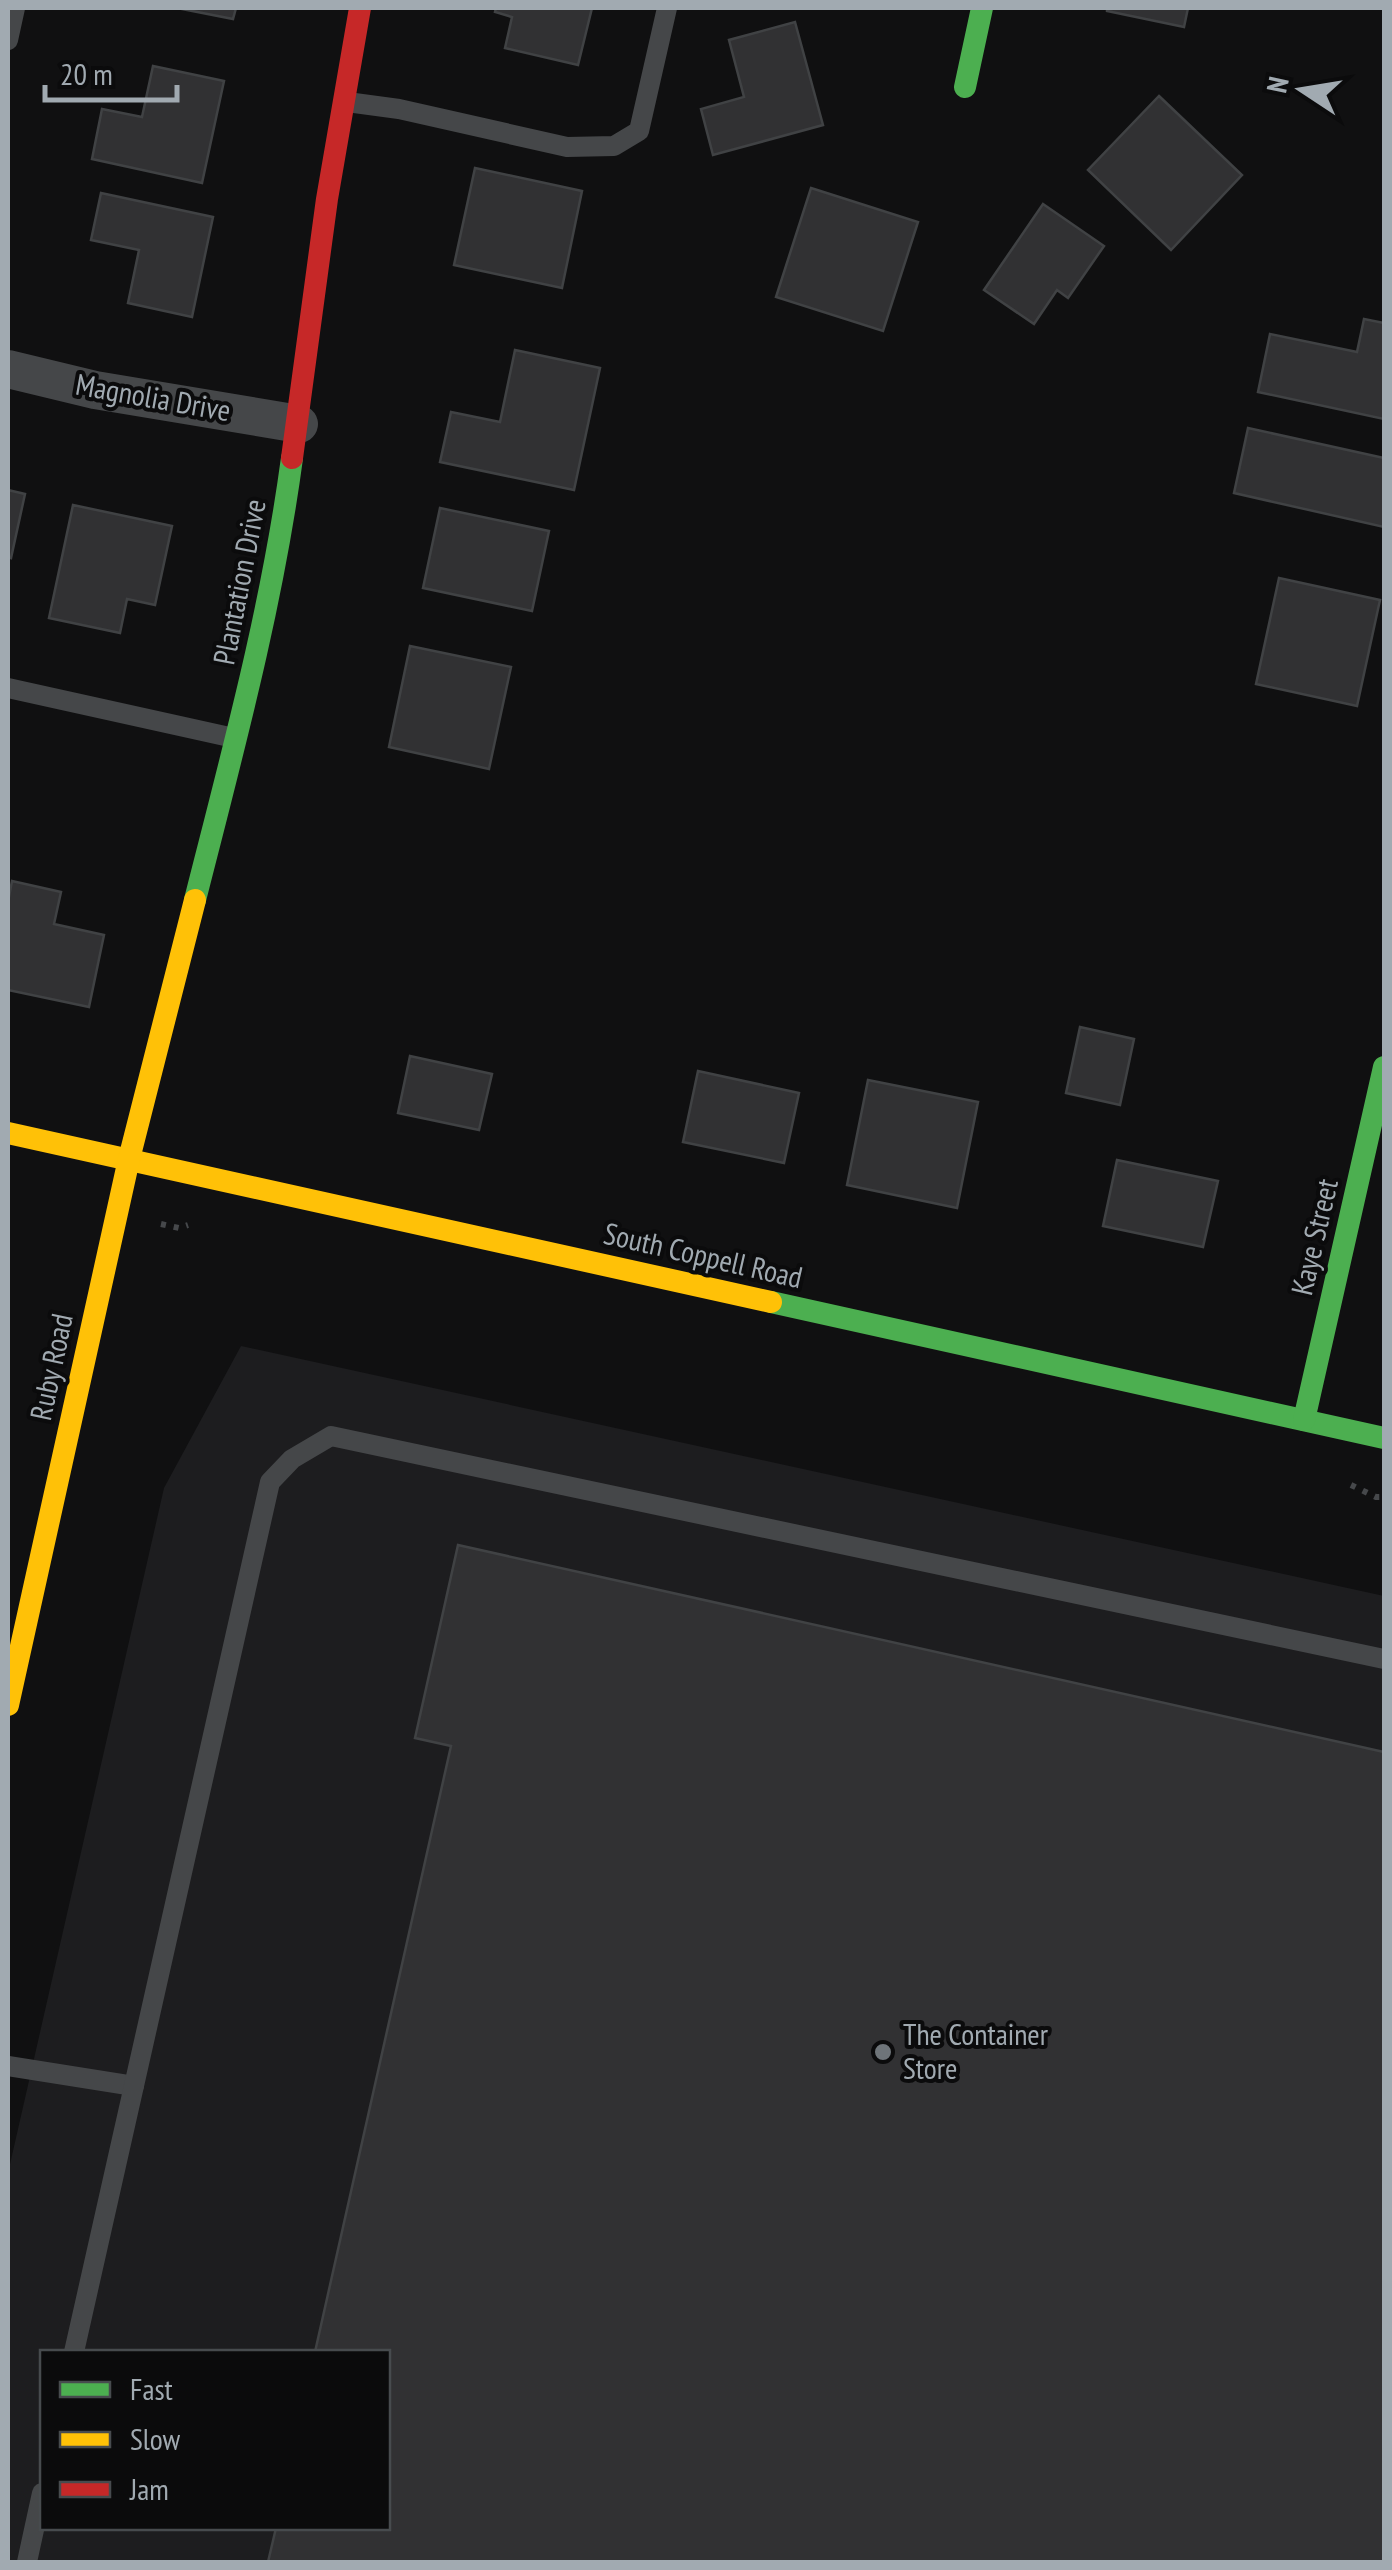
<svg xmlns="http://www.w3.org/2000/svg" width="1392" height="2570" font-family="'PT Sans Narrow',sans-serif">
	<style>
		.built { fill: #1d1d1f; fill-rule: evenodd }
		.building { fill: #313133; stroke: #404244; stroke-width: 2.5 }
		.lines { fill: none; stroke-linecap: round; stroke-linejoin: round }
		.path { stroke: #46484b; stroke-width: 6; stroke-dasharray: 5 8; stroke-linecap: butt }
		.lane { stroke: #454749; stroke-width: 20 }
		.street { stroke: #454749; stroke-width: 38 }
		.fast { stroke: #4caf50; stroke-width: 22 }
		.slow { stroke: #ffc107; stroke-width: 22 }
		.jam { stroke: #c62828; stroke-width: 22 }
		.poi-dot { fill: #6e7479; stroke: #0b0b0c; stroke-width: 4 }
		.labels { text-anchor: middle; stroke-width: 8; stroke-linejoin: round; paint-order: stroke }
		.street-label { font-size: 30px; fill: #a1aab1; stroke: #0b0b0c }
		.poi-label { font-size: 30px; fill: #a1aab1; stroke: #0b0b0c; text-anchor: start }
	</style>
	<rect width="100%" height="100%" fill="#101011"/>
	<path class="built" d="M241,1346L1384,1596V2562H8V2173L164,1488ZM42,2352H388V2528H42Z"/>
	<g class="building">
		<polygon points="177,8 236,8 233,19"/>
		<polygon points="496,8 592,8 578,65 505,48 512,17 495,12"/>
		<polygon points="1107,8 1188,8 1184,27 1107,11"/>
		<polygon points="795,22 823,125 713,155 701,109 744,97 729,40"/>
		<polygon points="153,66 224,81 202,183 92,159 102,109 142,117"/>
		<polygon points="1159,96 1242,175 1171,250 1088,170"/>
		<polygon points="475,168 582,191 562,288 454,265"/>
		<polygon points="811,188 918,222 883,331 776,297"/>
		<polygon points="101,193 213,217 192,317 128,303 139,250 91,240"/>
		<polygon points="1043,204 1104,246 1068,298 1057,290 1034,324 984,290"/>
		<polygon points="1364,319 1384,323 1384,419 1258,392 1270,334 1357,352"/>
		<polygon points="515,350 600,368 574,490 440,462 451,412 500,422"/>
		<polygon points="1248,428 1384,458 1384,527 1234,493"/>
		<polygon points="8,490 25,494 11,558 8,557"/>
		<polygon points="73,505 172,526 155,605 127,599 120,633 49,618"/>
		<polygon points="440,508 549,531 532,611 423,588"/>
		<polygon points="1279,578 1380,600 1357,706 1256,684"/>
		<polygon points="410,646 511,667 489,769 389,747"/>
		<polygon points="12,881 61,892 54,924 104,935 89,1007 8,990 8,902"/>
		<polygon points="1080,1027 1134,1039 1120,1105 1066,1093"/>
		<polygon points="410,1056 492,1074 479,1130 398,1113"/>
		<polygon points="698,1071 799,1093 784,1163 683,1142"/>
		<polygon points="868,1080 978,1102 957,1208 847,1185"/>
		<polygon points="1117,1160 1218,1181 1203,1247 1103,1226"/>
		<polygon points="458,1545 1384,1752 1384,2562 268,2562 276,2528 388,2528 388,2352 315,2352 451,1746 415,1738"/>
	</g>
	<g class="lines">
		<g class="path">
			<polyline points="161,1224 179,1228 188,1225"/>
			<polyline points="1351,1485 1376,1497 1384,1497"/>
		</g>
		<g class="lane">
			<polyline points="8,40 15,8"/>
			<polyline points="347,102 399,109 567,147 614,146 639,131 667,8"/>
			<polyline points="8,688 234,738"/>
			<polyline points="8,2066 134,2086"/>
			<polyline points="74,2352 270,1482 292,1459 331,1436 1384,1659"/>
			<polyline points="27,2562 42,2493"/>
		</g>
		<polyline class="street" points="8,369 95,390 299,424"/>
		<g class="fast">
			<polyline points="965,87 982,8"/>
			<path d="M195,900C232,754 272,608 292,458"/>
			<polyline points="771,1302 1384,1438"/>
			<polyline points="1304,1420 1384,1067"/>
		</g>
		<g class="slow">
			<polyline points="8,1133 771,1302"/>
			<polyline points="8,1705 129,1159 195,900"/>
		</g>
		<polyline class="jam" points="292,458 327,199 360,8"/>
	</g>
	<circle class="poi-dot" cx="883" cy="2052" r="10"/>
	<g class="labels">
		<g class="street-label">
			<text transform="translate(153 398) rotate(10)" y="10">Magnolia Drive</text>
			<text transform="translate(240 582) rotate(-79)" y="10">Plantation Drive</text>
			<text transform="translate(1315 1237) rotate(-77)" y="10">Kaye Street</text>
			<text transform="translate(703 1256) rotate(13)" y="10">South Coppell Road</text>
			<text transform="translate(52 1367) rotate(-78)" y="10">Ruby Road</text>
		</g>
		<g class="poi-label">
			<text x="903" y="2045">The Container<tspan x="903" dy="34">Store</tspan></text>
		</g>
	</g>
	<rect width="1392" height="2570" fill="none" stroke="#a1aab1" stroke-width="20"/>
	<rect x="40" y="2350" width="350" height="180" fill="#0b0b0c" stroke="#474b4e" stroke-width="2.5"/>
	<rect x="60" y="2382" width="50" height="15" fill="#4caf50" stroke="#474b4e" stroke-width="2.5"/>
	<text x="130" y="2400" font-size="30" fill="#a1aab1">Fast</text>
	<rect x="60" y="2432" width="50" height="15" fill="#ffc107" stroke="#474b4e" stroke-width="2.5"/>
	<text x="130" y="2450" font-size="30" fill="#a1aab1">Slow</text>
	<rect x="60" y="2482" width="50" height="15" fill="#c62828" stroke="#474b4e" stroke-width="2.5"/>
	<text x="130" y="2500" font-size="30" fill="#a1aab1">Jam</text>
	<g transform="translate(1302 90) rotate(282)" stroke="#0b0b0c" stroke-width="8" paint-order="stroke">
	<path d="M0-8L18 38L0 25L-18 38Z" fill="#a1aab1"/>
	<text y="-15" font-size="28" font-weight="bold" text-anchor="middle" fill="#a1aab1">N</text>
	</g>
	<path d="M45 85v15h132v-15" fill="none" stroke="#a1aab1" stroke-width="5"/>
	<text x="60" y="85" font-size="30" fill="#a1aab1" stroke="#0b0b0c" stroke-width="8" paint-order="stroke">20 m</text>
</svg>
